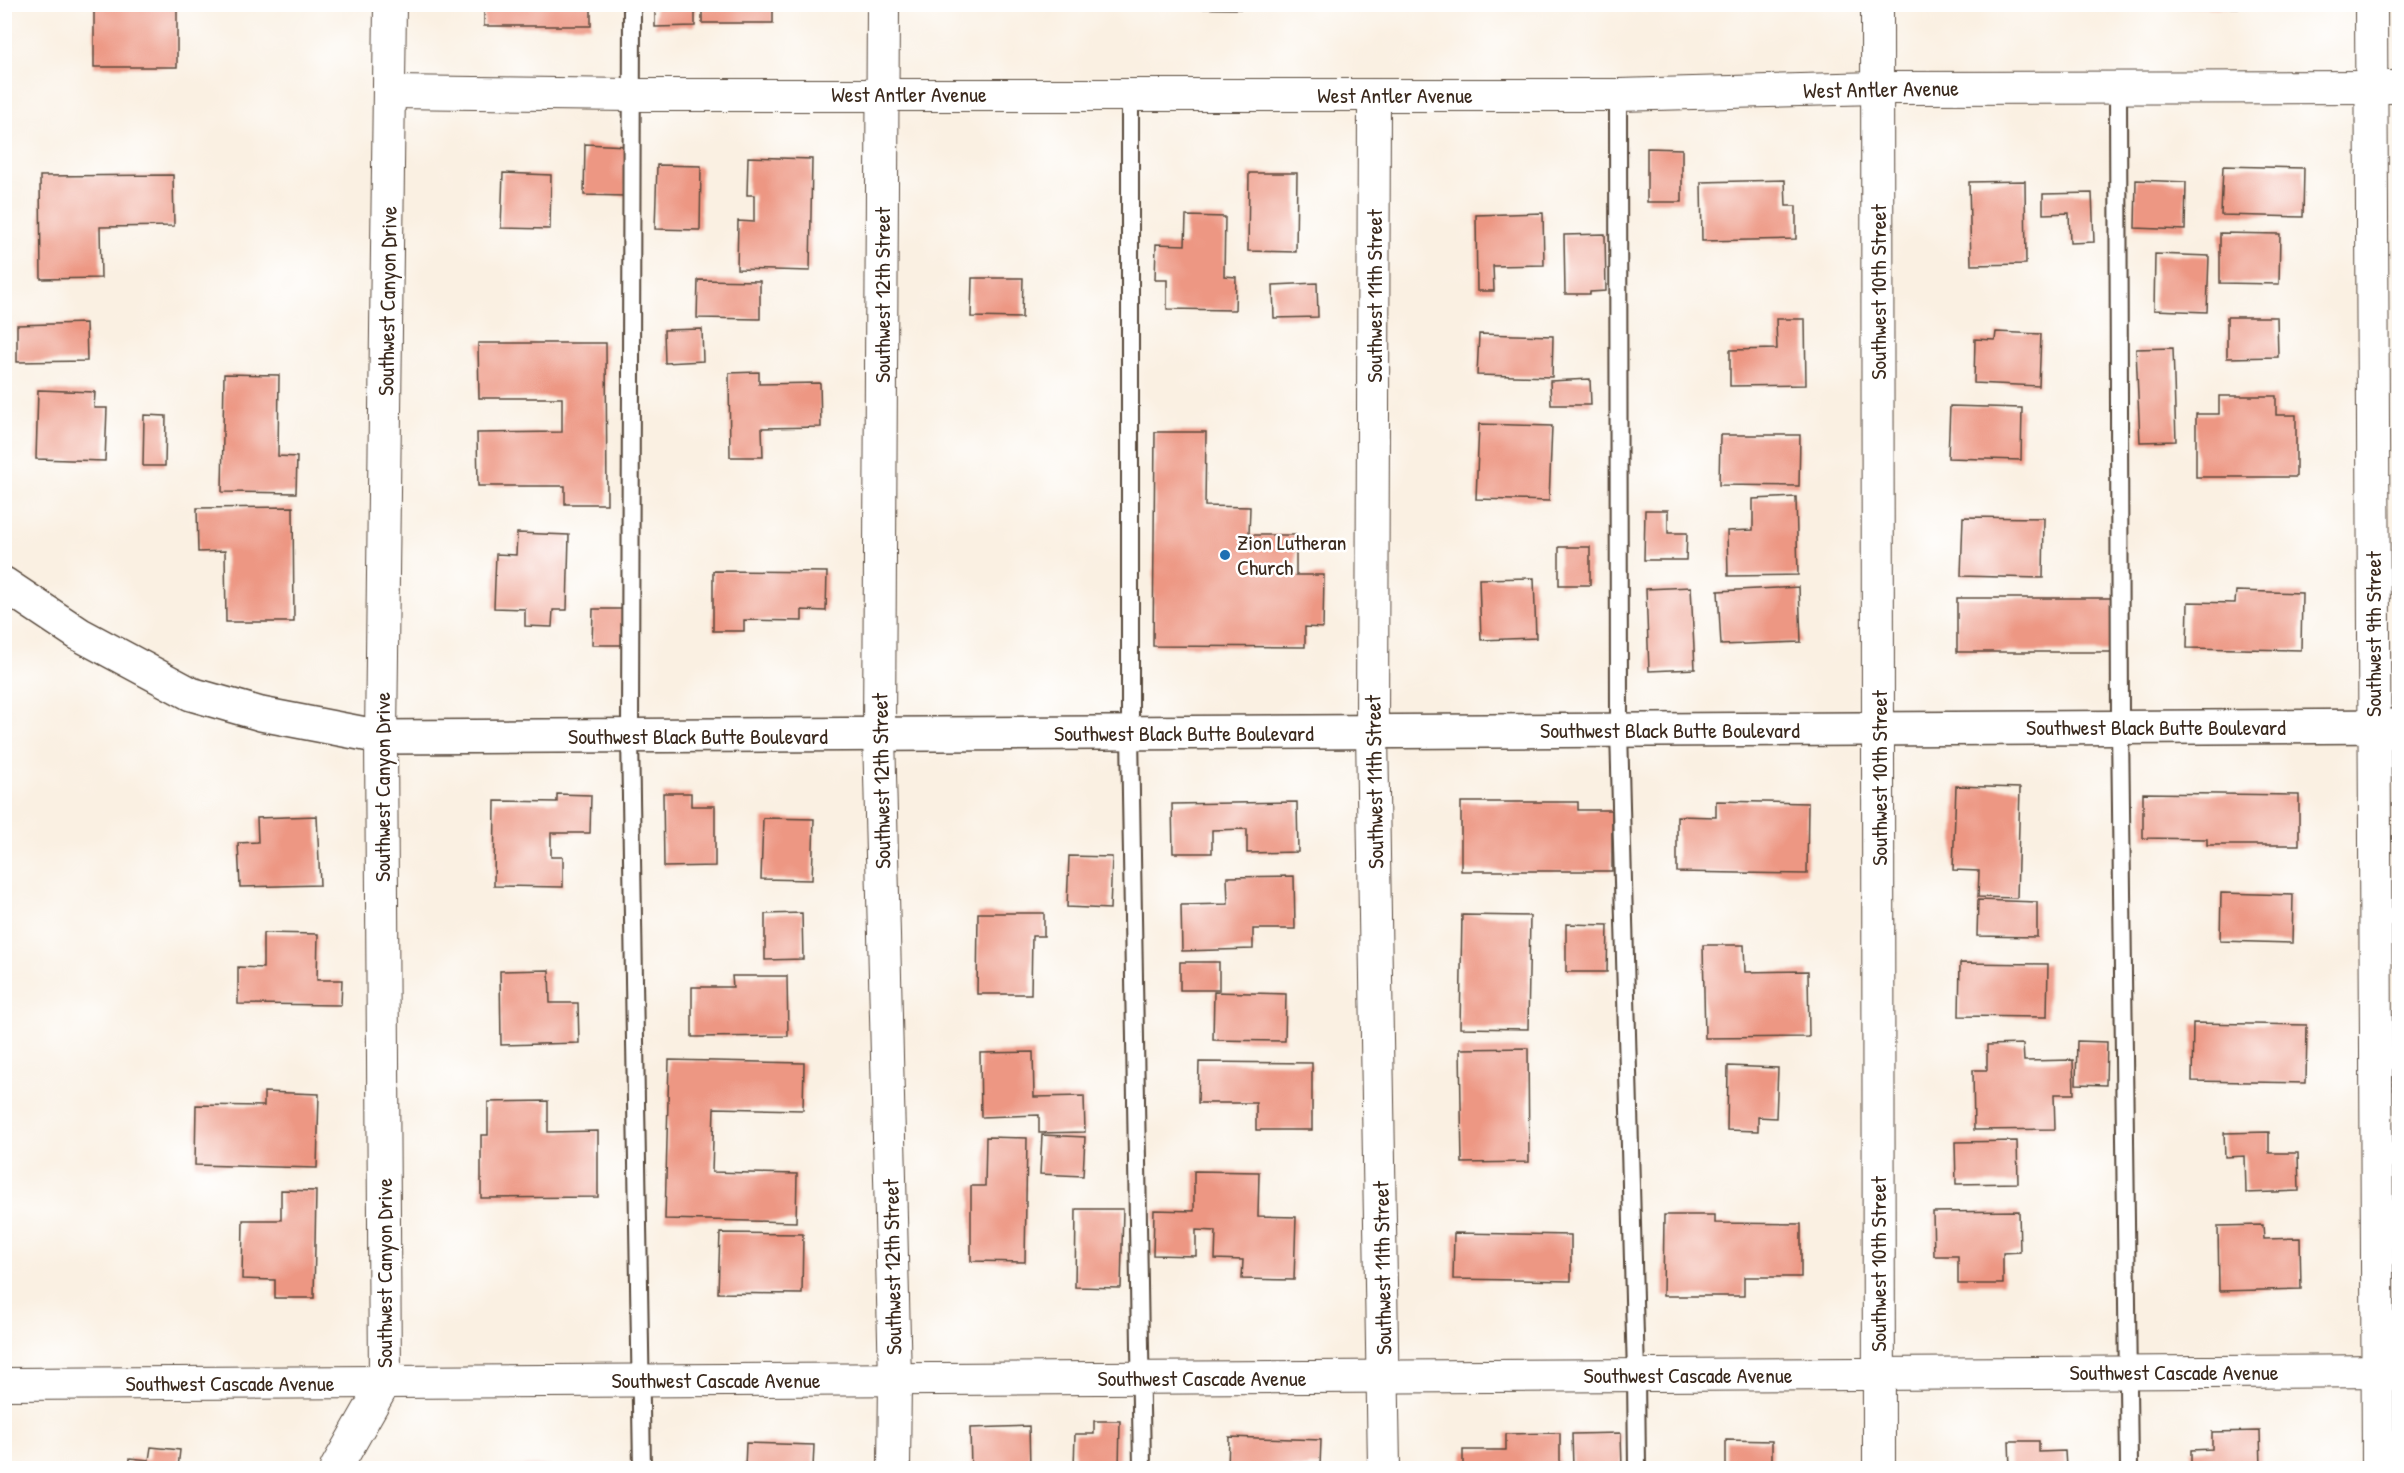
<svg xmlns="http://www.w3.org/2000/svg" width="2404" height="1473" font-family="'Patrick Hand',sans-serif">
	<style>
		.building { fill: #ed9783 }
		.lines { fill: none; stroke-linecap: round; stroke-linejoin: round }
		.service-casing { stroke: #58483b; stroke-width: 20 }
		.minor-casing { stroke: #58483b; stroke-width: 34 }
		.tertiary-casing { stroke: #58483b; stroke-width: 36 }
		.service { stroke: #fff; stroke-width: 16 }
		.minor { stroke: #fff; stroke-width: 32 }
		.tertiary { stroke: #fff; stroke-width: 33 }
		.poi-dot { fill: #1f6fb2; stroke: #fff; stroke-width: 2 }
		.labels { text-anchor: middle; stroke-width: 5; stroke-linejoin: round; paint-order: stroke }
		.street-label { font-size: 22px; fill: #3b2a1e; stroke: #fff }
		.poi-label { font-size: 22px; fill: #3b2a1e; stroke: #fff; text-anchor: start }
	</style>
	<rect width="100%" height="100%" fill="#fff"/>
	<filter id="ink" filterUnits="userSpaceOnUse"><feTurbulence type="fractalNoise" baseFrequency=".0167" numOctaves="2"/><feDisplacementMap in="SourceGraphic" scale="12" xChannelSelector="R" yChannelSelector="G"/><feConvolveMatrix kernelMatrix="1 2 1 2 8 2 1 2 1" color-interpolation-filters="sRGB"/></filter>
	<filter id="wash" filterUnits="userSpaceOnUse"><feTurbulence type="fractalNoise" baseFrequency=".008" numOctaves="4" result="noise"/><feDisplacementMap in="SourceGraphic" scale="24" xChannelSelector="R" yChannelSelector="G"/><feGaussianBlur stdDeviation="1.35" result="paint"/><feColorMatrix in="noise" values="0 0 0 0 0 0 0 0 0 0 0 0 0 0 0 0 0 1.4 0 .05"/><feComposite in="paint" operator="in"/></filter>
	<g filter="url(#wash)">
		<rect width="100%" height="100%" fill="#faf0e2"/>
		<g id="blocks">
			<g class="building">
				<rect x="94" y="4" width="83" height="63"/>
				<rect x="484" y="4" width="107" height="22"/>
				<rect x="702" y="4" width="71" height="19"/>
				<polygon points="1156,4 1245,4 1245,9 1156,8"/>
				<polygon points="2170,4 2304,4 2304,8 2170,7"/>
				<polygon points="655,5 695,5 695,26 655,27"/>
				<polygon points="585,144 627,146 626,196 584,195"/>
				<polygon points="1647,148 1682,149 1682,202 1647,202"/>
				<polygon points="748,157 812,159 810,271 737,269 738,221 754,222 754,195 747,195"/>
				<polygon points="657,165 701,166 700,230 655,229"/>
				<polygon points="2223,166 2304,168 2303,217 2221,215"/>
				<polygon points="503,173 551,175 550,229 501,228"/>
				<polygon points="1249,173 1297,173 1296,252 1248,251"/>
				<polygon points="173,175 174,226 100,227 101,278 41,279 40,176"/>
				<polygon points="1785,180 1786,206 1796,206 1796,239 1702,241 1701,182"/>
				<polygon points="2136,180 2186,182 2185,230 2135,228"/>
				<polygon points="2025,181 2026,264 1971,265 1969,182"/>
				<polygon points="2092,193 2094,242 2070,243 2069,213 2043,214 2043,194"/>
				<polygon points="1543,213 1544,265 1493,266 1494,291 1477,291 1476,215"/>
				<polygon points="1186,216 1225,217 1224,276 1236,277 1235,310 1167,309 1167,280 1155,280 1156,244 1185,245"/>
				<polygon points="2220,233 2280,234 2279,284 2220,283"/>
				<polygon points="1605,234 1606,291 1590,292 1590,294 1565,294 1564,235"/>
				<polygon points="2155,254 2209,256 2207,312 2154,310"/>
				<polygon points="972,278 1023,278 1022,318 971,317"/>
				<polygon points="698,280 760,281 760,319 697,318"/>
				<polygon points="1317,283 1318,317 1274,318 1273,285"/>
				<polygon points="2227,317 2277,317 2278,357 2227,358"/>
				<polygon points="1776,319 1805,319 1806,385 1730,386 1730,350 1777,349"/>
				<polygon points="86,323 87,361 17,362 17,325"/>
				<polygon points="702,329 703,361 665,363 664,330"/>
				<polygon points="1996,332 2041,334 2039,386 1974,383 1975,339 1995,340"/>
				<polygon points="1479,334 1553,336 1552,377 1477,375"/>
				<polygon points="478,343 606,343 607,504 565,504 565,486 478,486 477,433 562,432 562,398 479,398"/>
				<polygon points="2173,348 2176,441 2140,442 2136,349"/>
				<polygon points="759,372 759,384 820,383 821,427 762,428 763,457 730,457 729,373"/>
				<polygon points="224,374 279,375 278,456 297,457 296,493 222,492"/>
				<polygon points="1590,379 1591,405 1551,405 1550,381"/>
				<polygon points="38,390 95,392 94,408 107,408 105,461 36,459"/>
				<polygon points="2219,396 2276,396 2276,415 2296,415 2296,477 2196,477 2196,414 2219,414"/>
				<polygon points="1950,406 2022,408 2021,460 1948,458"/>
				<polygon points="144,415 166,416 165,466 143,466"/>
				<polygon points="1479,424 1552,426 1549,501 1476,499"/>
				<polygon points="1155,432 1206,432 1205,506 1250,507 1249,535 1296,535 1296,575 1324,575 1323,628 1305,627 1305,647 1153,646"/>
				<polygon points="1720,435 1800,435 1799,486 1719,485"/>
				<polygon points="1796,497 1798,575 1728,576 1727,531 1753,530 1753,499"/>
				<polygon points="293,507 294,622 226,622 225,551 198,552 197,508"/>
				<polygon points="1645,510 1668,510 1668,533 1687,533 1686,560 1644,560"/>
				<polygon points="1963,517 2044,518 2043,578 1961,576"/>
				<polygon points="517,533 569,535 567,610 553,610 552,627 525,626 525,609 494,608 496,554 516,555"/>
				<rect x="1559" y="547" width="31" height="38"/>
				<polygon points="713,571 827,572 826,611 802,610 802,621 744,620 744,631 713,631"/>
				<polygon points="1534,578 1536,638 1481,640 1479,579"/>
				<polygon points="1691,587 1695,669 1649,671 1646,589"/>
				<polygon points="1799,587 1801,642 1721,645 1718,591"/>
				<polygon points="2236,591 2302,593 2301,650 2187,648 2188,602 2235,603"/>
				<rect x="1957" y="598" width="157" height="54"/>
				<polygon points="593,609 623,609 623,645 592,645"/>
				<polygon points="1956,786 2020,788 2017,898 1978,897 1979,871 1953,870"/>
				<polygon points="663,793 691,793 691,806 715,806 715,866 664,867"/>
				<polygon points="2143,793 2299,795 2299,845 2207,845 2207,839 2143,838"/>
				<polygon points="557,794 591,795 590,833 551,833 551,857 563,857 563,887 494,886 495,801 557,802"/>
				<polygon points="1716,801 1808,803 1807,874 1677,872 1677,816 1716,817"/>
				<polygon points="1297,802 1298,852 1247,853 1247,829 1212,830 1212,853 1173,853 1172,804"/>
				<polygon points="1461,802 1578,802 1578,810 1612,810 1612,871 1461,871"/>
				<polygon points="317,816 320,885 240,887 238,843 258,842 257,818"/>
				<polygon points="763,818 814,819 812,880 761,879"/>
				<polygon points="1069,856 1112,857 1110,909 1067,907"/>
				<polygon points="1294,876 1295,929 1253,929 1253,949 1182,951 1181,905 1228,904 1227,877"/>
				<polygon points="2221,893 2293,895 2292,943 2220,941"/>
				<polygon points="1978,900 2037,902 2037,937 1977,936"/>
				<polygon points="802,913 803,959 765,960 765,914"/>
				<polygon points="978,913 1044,913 1044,936 1032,936 1031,994 977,994"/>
				<polygon points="1462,915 1530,916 1528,1029 1460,1028"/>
				<polygon points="1566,924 1608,925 1607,972 1566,972"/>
				<polygon points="263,933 318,934 317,980 342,980 341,1005 238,1004 238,967 263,968"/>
				<polygon points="1703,945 1744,945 1745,972 1808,971 1809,1037 1705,1038"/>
				<rect x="1180" y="962" width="39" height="28"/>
				<polygon points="1960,963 2048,964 2047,1017 1959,1016"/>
				<polygon points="549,970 550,1003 578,1003 579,1043 501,1045 500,971"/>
				<polygon points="732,976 787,976 788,1036 692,1037 692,987 733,987"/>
				<polygon points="1214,992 1286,994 1285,1041 1213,1040"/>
				<polygon points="2193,1023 2307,1025 2306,1083 2192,1081"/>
				<polygon points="2077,1041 2107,1042 2106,1085 2076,1084"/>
				<polygon points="2023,1044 2024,1061 2073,1060 2074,1094 2054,1094 2055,1129 1974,1130 1973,1070 1987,1070 1987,1045"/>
				<polygon points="1528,1048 1529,1162 1462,1163 1460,1049"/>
				<polygon points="1033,1052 1034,1097 1084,1096 1085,1132 1039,1133 1039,1115 981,1117 980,1053"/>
				<polygon points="669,1060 804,1063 803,1110 714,1108 712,1172 797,1174 796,1222 665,1219"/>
				<polygon points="1199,1062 1312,1063 1312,1130 1256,1130 1256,1103 1198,1103"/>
				<polygon points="1728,1066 1778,1068 1776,1118 1758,1117 1758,1131 1727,1130"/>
				<polygon points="264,1092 319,1094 317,1168 195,1165 196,1105 264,1106"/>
				<polygon points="548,1101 548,1132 598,1131 598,1197 481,1198 481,1135 488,1135 488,1102"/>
				<polygon points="2269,1132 2269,1153 2298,1153 2299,1191 2246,1193 2245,1156 2225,1157 2224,1133"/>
				<polygon points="1042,1135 1085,1137 1083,1176 1040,1174"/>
				<polygon points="986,1137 1027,1138 1025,1262 971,1261 971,1186 985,1186"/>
				<polygon points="2017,1141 2018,1183 1956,1184 1955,1142"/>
				<polygon points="1194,1171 1259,1172 1258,1216 1296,1217 1294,1280 1242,1279 1243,1260 1215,1259 1216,1231 1196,1230 1196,1256 1153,1255 1154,1210 1194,1211"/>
				<polygon points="281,1190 316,1191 314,1298 275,1298 275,1280 242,1279 243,1220 281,1220"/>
				<polygon points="1076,1209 1123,1209 1121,1288 1075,1287"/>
				<polygon points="2019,1211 2020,1252 2003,1253 2003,1284 1958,1284 1958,1256 1934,1256 1933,1212"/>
				<polygon points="1664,1215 1715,1215 1715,1223 1801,1224 1801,1277 1744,1277 1744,1296 1663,1296"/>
				<polygon points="2263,1225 2264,1239 2300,1238 2301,1289 2219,1291 2218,1226"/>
				<polygon points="720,1233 803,1234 802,1294 718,1293"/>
				<polygon points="1454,1233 1571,1235 1571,1281 1453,1279"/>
				<polygon points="1094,1421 1120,1421 1119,1468 1074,1468 1075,1434 1094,1434"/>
				<polygon points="1029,1426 1030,1468 971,1468 970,1428"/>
				<polygon points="2260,1431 2261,1468 2191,1468 2191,1450 2212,1449 2212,1432"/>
				<polygon points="1560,1433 1560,1468 1463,1468 1463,1450 1506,1450 1506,1434"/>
				<polygon points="1621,1433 1622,1468 1573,1468 1572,1434"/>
				<polygon points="1229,1437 1321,1440 1320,1466 1308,1466 1308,1468 1228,1468"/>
				<polygon points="1726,1440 1772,1441 1772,1468 1726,1468"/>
				<polygon points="2009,1441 2039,1441 2039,1452 2065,1451 2066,1468 2010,1468"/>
				<polygon points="746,1443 814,1445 813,1468 745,1468"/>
				<polygon points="151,1447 180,1450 178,1468 129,1468 130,1458 149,1460"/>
				<polygon points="550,1465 550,1468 489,1468 489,1467"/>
			</g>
		</g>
	</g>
	<g filter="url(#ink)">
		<use href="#blocks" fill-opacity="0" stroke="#58483b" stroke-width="1.5"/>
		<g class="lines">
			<defs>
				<g id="service">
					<polyline points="632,4 630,736 642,1468"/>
					<polyline points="2118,87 2120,726 2129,1468"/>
					<polyline points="1130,93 1130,733 1142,1468"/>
					<polyline points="1618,95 1619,730 1636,1375 1637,1468"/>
				</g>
				<g id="minor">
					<polyline points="883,4 879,734 895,1379 894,1468"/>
					<polyline points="1877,4 1879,1468"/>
					<polyline points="2371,4 2378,1468"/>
					<polyline points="390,92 632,95 1618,95 1877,88 2400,87"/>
					<polyline points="1374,95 1372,732 1384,1468"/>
					<polyline points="4,1384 2400,1371"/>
					<polyline points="336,1468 385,1382 381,737 390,4"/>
				</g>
				<polyline id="tertiary" points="4,584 79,634 191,694 261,714 381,737 2400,726"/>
			</defs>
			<use href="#service" class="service-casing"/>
			<use href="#minor" class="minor-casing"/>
			<use href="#tertiary" class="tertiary-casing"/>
			<use href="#service" class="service"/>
			<use href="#minor" class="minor"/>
			<use href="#tertiary" class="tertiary"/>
		</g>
	</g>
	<circle class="poi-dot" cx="1225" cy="555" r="6"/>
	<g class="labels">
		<g class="street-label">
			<text transform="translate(1881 89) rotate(-1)" y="8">West Antler Avenue</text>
			<text x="909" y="102">West Antler Avenue</text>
			<text x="1395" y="103">West Antler Avenue</text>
			<text transform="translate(1878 292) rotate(-90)" y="8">Southwest 10th Street</text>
			<text transform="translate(882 295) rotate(-90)" y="8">Southwest 12th Street</text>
			<text transform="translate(1374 296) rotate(-90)" y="8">Southwest 11th Street</text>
			<text transform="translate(387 301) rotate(-89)" y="8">Southwest Canyon Drive</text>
			<text transform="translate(2373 634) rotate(-90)" y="8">Southwest 9th Street</text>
			<text x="2156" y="735">Southwest Black Butte Boulevard</text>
			<text x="1670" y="738">Southwest Black Butte Boulevard</text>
			<text x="1184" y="741">Southwest Black Butte Boulevard</text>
			<text x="698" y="744">Southwest Black Butte Boulevard</text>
			<text transform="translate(1879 778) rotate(-90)" y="8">Southwest 10th Street</text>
			<text transform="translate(881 781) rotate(-91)" y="8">Southwest 12th Street</text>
			<text transform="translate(1374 782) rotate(-91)" y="8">Southwest 11th Street</text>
			<text transform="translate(382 787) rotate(-90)" y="8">Southwest Canyon Drive</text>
			<text transform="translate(1878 1264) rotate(-90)" y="8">Southwest 10th Street</text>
			<text transform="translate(892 1267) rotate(-91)" y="8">Southwest 12th Street</text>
			<text transform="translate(1382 1268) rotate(-91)" y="8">Southwest 11th Street</text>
			<text transform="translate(384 1273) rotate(-90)" y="8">Southwest Canyon Drive</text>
			<text x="2174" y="1380">Southwest Cascade Avenue</text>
			<text x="1688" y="1383">Southwest Cascade Avenue</text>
			<text x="1202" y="1386">Southwest Cascade Avenue</text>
			<text x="716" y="1388">Southwest Cascade Avenue</text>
			<text x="230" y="1391">Southwest Cascade Avenue</text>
		</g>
		<g class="poi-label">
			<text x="1237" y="550">Zion Lutheran<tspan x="1237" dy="25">Church</tspan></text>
		</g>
	</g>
	<rect width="2404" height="1473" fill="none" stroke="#fff" stroke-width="24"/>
</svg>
